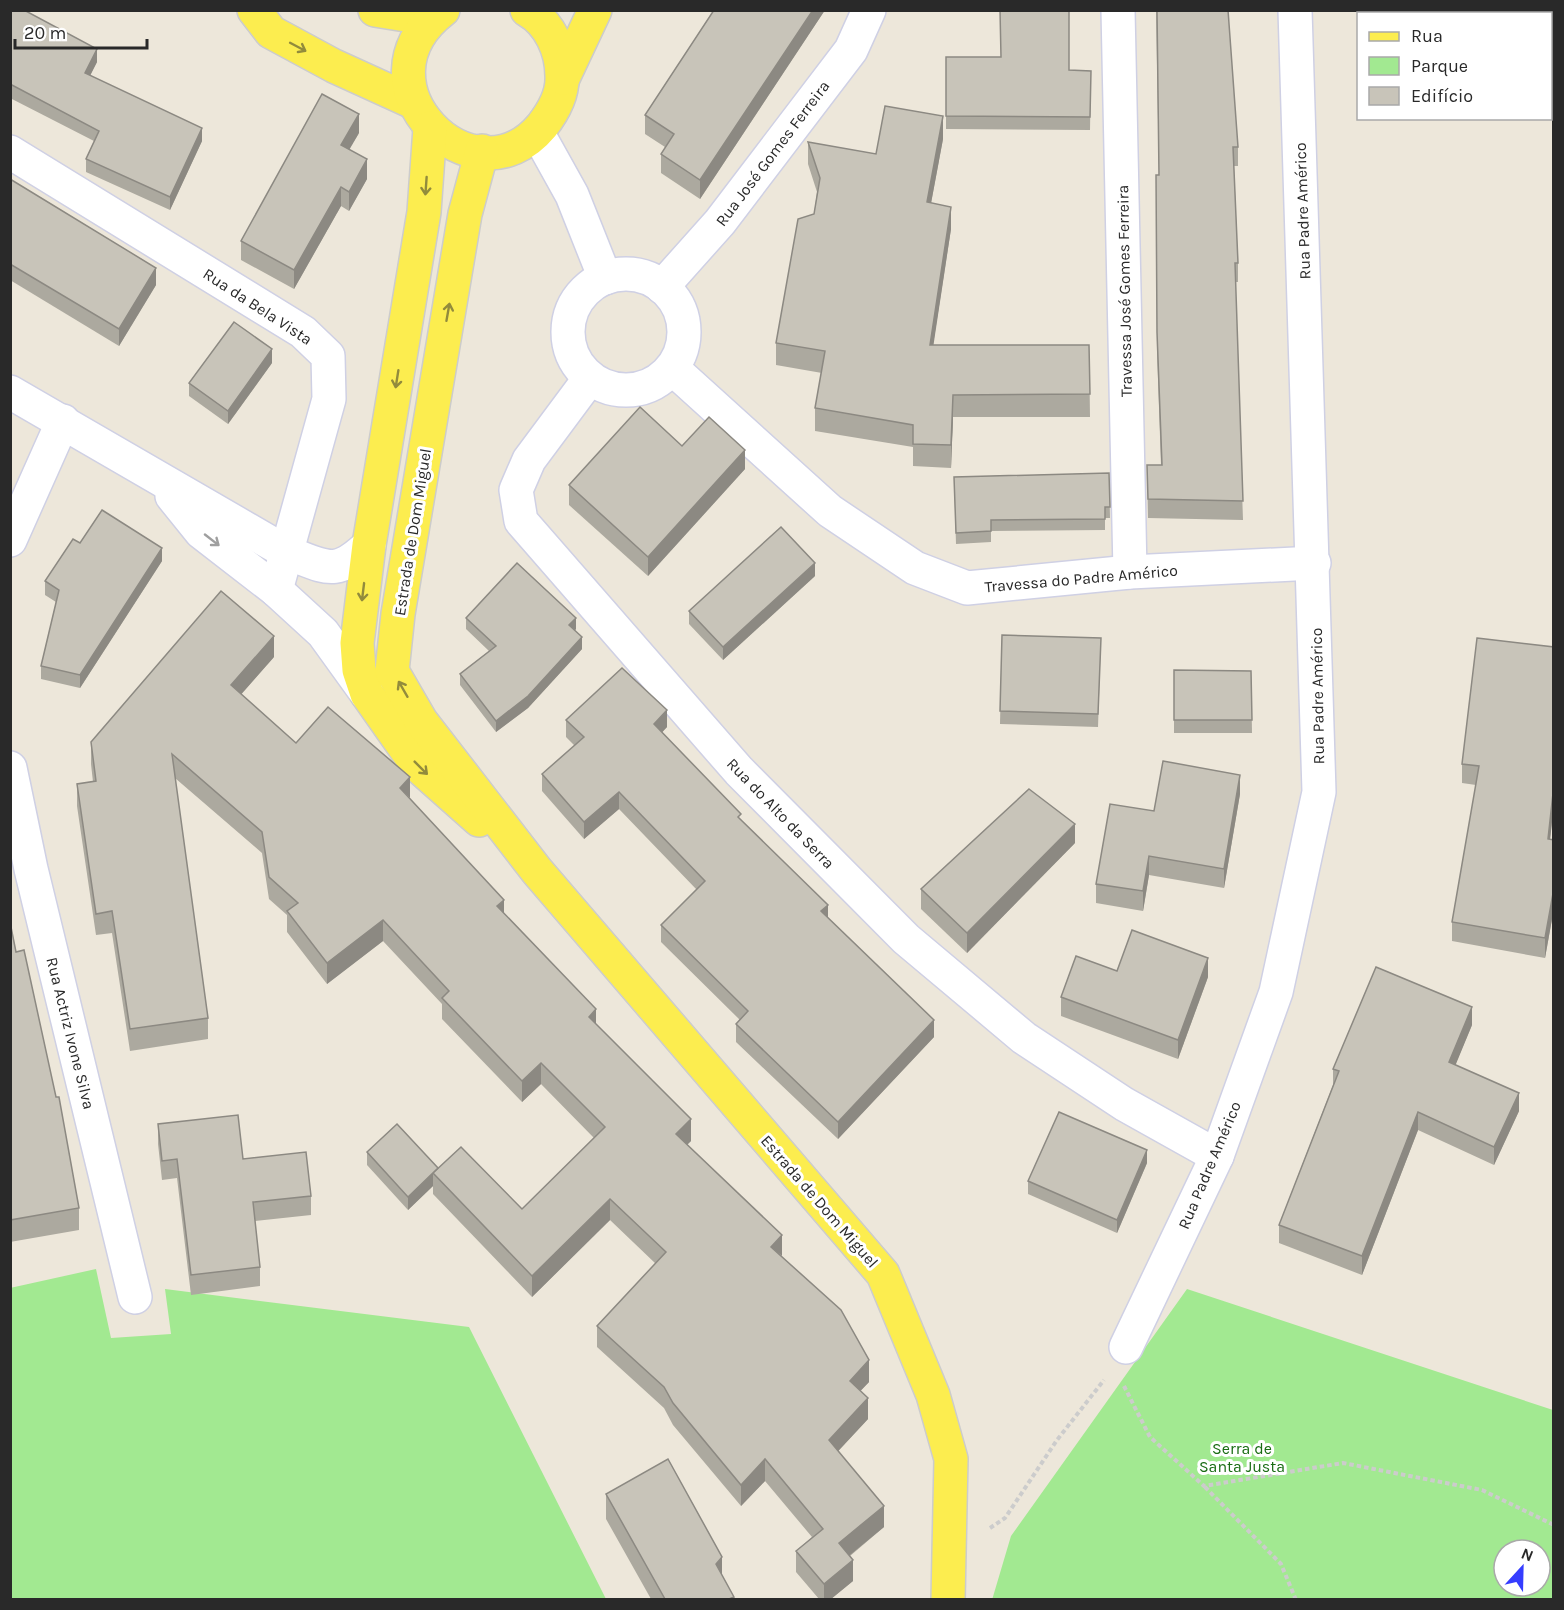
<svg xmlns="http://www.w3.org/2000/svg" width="1564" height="1610" font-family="Karla,sans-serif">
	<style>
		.green { fill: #a2e991; fill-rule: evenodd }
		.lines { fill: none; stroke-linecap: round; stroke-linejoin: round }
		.minor-casing { stroke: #cfd0e4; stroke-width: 36 }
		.major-casing { stroke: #ccc; stroke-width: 36 }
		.path { stroke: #ccc; stroke-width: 4; stroke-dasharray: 4.5 3; stroke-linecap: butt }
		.minor { stroke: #fff; stroke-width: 33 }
		.major { stroke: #fced4f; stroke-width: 33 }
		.wall { fill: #aca99f }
		.shaded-wall { fill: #8c8982 }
		.building { fill: #c8c4b9; stroke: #8c8982; stroke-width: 1.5 }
		.oneway { stroke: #928b3c }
		.oneway2 { stroke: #9f9f9f }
		.labels { text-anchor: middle; stroke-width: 6; stroke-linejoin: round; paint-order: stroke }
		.street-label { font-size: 16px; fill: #292929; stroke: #fff }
		.park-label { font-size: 16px; fill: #196c13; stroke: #fff }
	</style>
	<rect width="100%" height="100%" fill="#ede7da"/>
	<g class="green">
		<polygon points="96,1269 111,1338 171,1334 165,1289 469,1327 606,1599 11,1599 10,1288"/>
		<path d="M1187,1289L1553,1410V1599L992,1600L1011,1536ZM1504,1550H1540V1586H1504Z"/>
	</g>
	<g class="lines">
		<defs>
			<g id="minor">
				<polyline points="1118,10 1130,572"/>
				<polyline points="537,132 572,195 605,278"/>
				<polyline points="10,152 303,332 328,356 329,399 276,590"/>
				<circle cx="626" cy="332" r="58"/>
				<polyline points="662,287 720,222 851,50 869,10"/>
				<polyline points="672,368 830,511 915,568 967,588 1130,572 1314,563"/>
				<polyline points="590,378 529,460 516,490 521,521 739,771 906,939 1024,1038 1124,1104 1217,1156"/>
				<path d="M10,392L288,553C328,568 335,577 369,545"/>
				<polyline points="172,496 201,532 276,590 323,633 367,694"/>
				<polyline points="10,540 63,421"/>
				<polyline points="10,768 31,869 135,1297"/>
				<polyline points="1126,1347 1217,1156 1276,992 1319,792 1295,10"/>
			</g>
			<g id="major">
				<polyline points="254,10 271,32 334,66 413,102"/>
				<polyline points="375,10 431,19"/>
				<path d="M443,10C347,84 474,208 542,126C553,112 563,94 562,76C562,51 550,23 527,10"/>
				<polyline points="563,78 595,10"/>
				<polyline points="430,128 424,212 369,545 357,643 359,670 367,694 417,765 479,820"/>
				<polyline points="482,151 465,214 398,614 392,671 421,721 537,871 883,1274 933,1395 951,1459 948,1600"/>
			</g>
		</defs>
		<use href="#minor" class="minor-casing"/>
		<use href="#major" class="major-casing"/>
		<g class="path">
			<polyline points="1124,1386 1150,1437 1204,1486 1343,1463 1482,1490 1554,1525"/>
			<polyline points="1205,1487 1281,1564 1296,1600"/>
			<polyline points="990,1528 1005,1518 1057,1440 1104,1380"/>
		</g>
		<use href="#minor" class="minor"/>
		<use href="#major" class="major"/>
	</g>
	<g class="wall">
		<polygon points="10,10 97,62 90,75 202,141 170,210 86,172 86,159 94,141 10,98"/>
		<polygon points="714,10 825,10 700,199 661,173 661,154 665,147 645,134 645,115"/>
		<polygon points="1156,10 1238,147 1238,166 1234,166 1238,263 1238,282 1235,282 1243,520 1148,518 1147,465 1161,465 1157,351 1156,175 1159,175"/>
		<polygon points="1554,10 1554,98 1551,98 1551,14"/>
		<polygon points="946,57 1000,57 1069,70 1091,71 1090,130 946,129"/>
		<polygon points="359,133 349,149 367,179 349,211 341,206 294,289 241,260 241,241"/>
		<polygon points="943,139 931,203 951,229 933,345 1089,345 1090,417 953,417 951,468 913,466 913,447 815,431 815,408 822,373 776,365 776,343 814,214 817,192 808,164 808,142 876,154"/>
		<polygon points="10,179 156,285 119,346 10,280"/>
		<polygon points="272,363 228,424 189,396 189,383"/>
		<polygon points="682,446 745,469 648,576 569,505 569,485"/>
		<polygon points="1109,473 1110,518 1105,518 1105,530 991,531 991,542 956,544 954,477"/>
		<polygon points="80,543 162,561 80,688 41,679 41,666 56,602 45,595 45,581"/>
		<polygon points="815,576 723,660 689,624 689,611"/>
		<polygon points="466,618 576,629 575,630 582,649 528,708 496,732 460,685 460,674 489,651 466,629"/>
		<polygon points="1002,635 1101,638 1098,727 1000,724"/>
		<polygon points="1554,647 1554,804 1550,839 1554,840 1554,908 1545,958 1452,941 1452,922 1476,785 1462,783 1462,764"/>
		<polygon points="274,657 241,694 296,743 410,799 691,1141 687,1145 782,1257 869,1382 860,1391 868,1419 838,1451 884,1527 850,1556 853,1581 831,1599 819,1599 796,1572 796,1551 812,1537 765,1481 741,1506 673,1425 664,1408 597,1347 597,1326 656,1264 610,1220 532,1297 433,1194 433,1186 408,1210 367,1165 367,1152 438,1168 522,1209 594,1138 541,1084 522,1102 442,1019 442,1004 383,941 327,984 287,932 287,915 269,899 262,853 175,778 208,1018 208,1039 130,1051 112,933 96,935 77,806 77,784 93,782 91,764 91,742"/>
		<polygon points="1174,670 1251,671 1252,733 1174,733"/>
		<polygon points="566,720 667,727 662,732 934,1037 838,1139 736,1042 736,1024 740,1020 661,942 661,925 697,890 619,809 584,839 542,791 542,774 575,746 566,737"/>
		<polygon points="1240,794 1224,888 1149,875 1143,911 1096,903 1096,884 1154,811"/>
		<polygon points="1075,843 967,953 921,909 921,889"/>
		<polygon points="10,922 16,952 56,1097 79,1208 79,1230 10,1242"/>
		<polygon points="1117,971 1208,977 1178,1059 1061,1016 1061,997"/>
		<polygon points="1472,1025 1455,1065 1519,1111 1494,1165 1418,1130 1362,1275 1279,1243 1279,1225 1333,1085 1333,1069"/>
		<polygon points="158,1124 243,1159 311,1196 311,1215 255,1221 260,1267 260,1286 191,1295 177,1178 162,1180 158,1144"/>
		<polygon points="1147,1163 1117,1233 1028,1194 1028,1181"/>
		<polygon points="606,1494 722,1576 734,1599 651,1599 606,1519"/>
	</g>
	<g class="shaded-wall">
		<polygon points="813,10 825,10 700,199 700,180"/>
		<polygon points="97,49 97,62 85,86 85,73"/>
		<polygon points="359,114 359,133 341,164 341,145"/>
		<polygon points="943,116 943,139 927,225 927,202"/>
		<polygon points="202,128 202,141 170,210 170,197"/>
		<polygon points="367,159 367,179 349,211 349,192"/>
		<polygon points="341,187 341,206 294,289 294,270"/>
		<polygon points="951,207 951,229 930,368 930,345"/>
		<polygon points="156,268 156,285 119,346 119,329"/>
		<polygon points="272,349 272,363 228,424 228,411"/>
		<polygon points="953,395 953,417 951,468 951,445"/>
		<polygon points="745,450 745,469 648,576 648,557"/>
		<polygon points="162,548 162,561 80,688 80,675"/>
		<polygon points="815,563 815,576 723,660 723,647"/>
		<polygon points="576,618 576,629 569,637 569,625"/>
		<polygon points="274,636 274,657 231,706 231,685"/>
		<polygon points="582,637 582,649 528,708 496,732 496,721"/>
		<polygon points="667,710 667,727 654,741 654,724"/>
		<polygon points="1240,775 1240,794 1224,888 1224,869"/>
		<polygon points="410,777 410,798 400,788"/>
		<polygon points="1554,784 1554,804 1548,858 1548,839"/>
		<polygon points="619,792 619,809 584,839 584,822"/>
		<polygon points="1075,824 1075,843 967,953 967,933"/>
		<polygon points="1149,856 1149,875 1143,911 1143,891"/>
		<polygon points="1554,888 1554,908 1545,958 1545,938"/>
		<polygon points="504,900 504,921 497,906"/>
		<polygon points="828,905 828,922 821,911"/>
		<polygon points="383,920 383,941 327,984 327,963"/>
		<polygon points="1208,958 1208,977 1178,1059 1178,1040"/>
		<polygon points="1472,1007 1472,1025 1449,1081 1449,1062"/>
		<polygon points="596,1009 596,1030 589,1017"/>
		<polygon points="934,1020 934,1037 838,1139 838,1122"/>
		<polygon points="541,1063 541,1084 522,1102 522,1081"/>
		<polygon points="1519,1093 1519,1111 1494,1165 1494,1147"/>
		<polygon points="1418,1112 1418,1130 1362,1275 1362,1256"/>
		<polygon points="691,1119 691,1141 676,1155 676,1134"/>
		<polygon points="1147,1150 1147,1163 1117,1233 1117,1220"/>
		<polygon points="433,1173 433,1186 408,1210 408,1197"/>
		<polygon points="610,1199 610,1220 532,1297 532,1276"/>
		<polygon points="782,1235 782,1256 771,1247"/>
		<polygon points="869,1360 869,1382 850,1402 850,1381"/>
		<polygon points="868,1398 868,1419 829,1461 829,1440"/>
		<polygon points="765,1459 765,1481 741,1506 741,1485"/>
		<polygon points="884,1506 884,1527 839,1564 839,1543"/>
		<polygon points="722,1557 722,1581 716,1564"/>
		<polygon points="853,1560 853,1581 831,1599 824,1599 824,1584"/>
	</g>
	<g class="building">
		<polygon points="10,10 24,10 97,49 85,73 202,128 170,197 86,159 99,131 10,84"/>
		<polygon points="714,10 813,10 700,180 661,154 674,134 645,115"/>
		<polygon points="1000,10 1069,10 1069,70 1091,71 1090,117 946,116 946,57 1001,57"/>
		<polygon points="1157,10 1228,10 1238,147 1233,147 1238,263 1235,263 1243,501 1148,499 1147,465 1162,465 1157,332 1156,175 1159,175"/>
		<polygon points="1456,10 1554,10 1554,79 1551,79 1551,14 1456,14"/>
		<polygon points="322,94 359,114 341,145 367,159 349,192 341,187 294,270 241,241"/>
		<polygon points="885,106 943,116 927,202 951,207 930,345 1089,345 1090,394 953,395 951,445 913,444 913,425 815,408 825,351 776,343 798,219 814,214 820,178 808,142 876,154"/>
		<polygon points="10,179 156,268 119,329 10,264"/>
		<polygon points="234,322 272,349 228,411 189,383"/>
		<polygon points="640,407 682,446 709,417 745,450 648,557 569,485"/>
		<polygon points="1109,473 1110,507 1105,507 1105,519 991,520 991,531 956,533 954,477"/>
		<polygon points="102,510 162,548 80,675 41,666 59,590 45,581 73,539 80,543"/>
		<polygon points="781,527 815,563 723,647 689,611"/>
		<polygon points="517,563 576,618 569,625 582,637 528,696 496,721 460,674 496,646 466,618"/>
		<polygon points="221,591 274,636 231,685 296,743 328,707 410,777 400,788 504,900 497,906 596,1009 589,1017 691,1119 676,1134 782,1235 771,1247 841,1310 869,1360 850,1381 868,1398 829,1440 884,1506 839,1543 853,1560 824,1584 796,1551 823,1529 765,1459 741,1485 673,1403 664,1387 597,1326 666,1252 610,1199 532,1276 433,1173 461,1147 522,1209 605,1127 541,1063 522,1081 442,998 449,991 383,920 327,963 287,911 298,903 269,877 262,832 172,754 208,1018 130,1029 112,911 96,914 77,784 96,781 91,742"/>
		<polygon points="1002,635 1101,638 1098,714 1000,711"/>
		<polygon points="1477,638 1554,647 1554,784 1548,839 1554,840 1554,888 1545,938 1452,922 1479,766 1462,764"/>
		<polygon points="622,668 667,710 654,724 741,814 738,817 828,905 821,911 934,1020 838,1122 736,1024 748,1011 661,925 705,881 619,792 584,822 542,774 584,737 566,720"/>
		<polygon points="1174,670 1251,671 1252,720 1174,720"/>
		<polygon points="1163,761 1240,775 1224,869 1149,856 1143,891 1096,884 1110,804 1154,811"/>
		<polygon points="1029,789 1075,824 967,933 921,889"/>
		<polygon points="10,922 16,952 24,950 56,1097 59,1097 79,1208 10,1220"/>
		<polygon points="1132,930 1208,958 1178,1040 1061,997 1076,956 1117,971"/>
		<polygon points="1376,967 1472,1007 1449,1062 1519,1093 1494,1147 1418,1112 1362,1256 1279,1225 1339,1071 1333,1069"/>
		<polygon points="1059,1112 1147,1150 1117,1220 1028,1181"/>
		<polygon points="238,1115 243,1159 306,1152 311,1196 253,1202 260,1267 191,1275 177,1159 162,1161 158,1124"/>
		<polygon points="397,1124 438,1168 408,1197 367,1152"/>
		<polygon points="668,1459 722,1557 716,1564 734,1597 729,1599 665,1599 606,1494"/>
	</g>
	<defs><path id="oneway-shaft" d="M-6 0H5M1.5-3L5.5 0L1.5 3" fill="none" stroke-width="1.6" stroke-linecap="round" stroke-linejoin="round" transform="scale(1.5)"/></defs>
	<g class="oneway">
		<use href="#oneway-shaft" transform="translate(298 47) rotate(28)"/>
		<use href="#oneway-shaft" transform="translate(426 186) rotate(94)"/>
		<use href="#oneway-shaft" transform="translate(448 312) rotate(-80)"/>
		<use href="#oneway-shaft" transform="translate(397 379) rotate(99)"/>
		<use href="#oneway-shaft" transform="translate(363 592) rotate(97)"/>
		<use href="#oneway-shaft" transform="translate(403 689) rotate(-120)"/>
		<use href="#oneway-shaft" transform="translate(421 768) rotate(45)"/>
	</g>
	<use class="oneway2" href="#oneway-shaft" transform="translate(212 540) rotate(38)"/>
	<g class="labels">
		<g class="street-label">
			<text transform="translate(772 153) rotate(-53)" y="6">Rua José Gomes Ferreira</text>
			<text transform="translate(1302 211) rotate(-92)" y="6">Rua Padre Américo</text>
			<text transform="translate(1124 291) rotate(-91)" y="6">Travessa José Gomes Ferreira</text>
			<text transform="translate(258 306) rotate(33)" y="6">Rua da Bela Vista</text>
			<text transform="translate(412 532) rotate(-81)" y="6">Estrada de Dom Miguel</text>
			<text transform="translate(1081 578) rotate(-5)" y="6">Travessa do Padre Américo</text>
			<text transform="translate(1317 696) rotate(-91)" y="6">Rua Padre Américo</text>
			<text transform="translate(781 813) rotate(46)" y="6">Rua do Alto da Serra</text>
			<text transform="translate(71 1033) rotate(76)" y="6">Rua Actriz Ivone Silva</text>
			<text transform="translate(1209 1165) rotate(-67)" y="6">Rua Padre Américo</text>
			<text transform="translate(820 1201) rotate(49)" y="6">Estrada de Dom Miguel</text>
		</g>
		<g class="park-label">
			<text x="1242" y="1454">Serra de<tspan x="1242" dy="18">Santa Justa</tspan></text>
		</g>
	</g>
	<rect width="1564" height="1610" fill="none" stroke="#292929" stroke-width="24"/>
	<rect x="1357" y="12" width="195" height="108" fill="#ffffff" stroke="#a9a9a9" stroke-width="1.5"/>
	<rect x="1369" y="32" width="30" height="9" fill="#fced4f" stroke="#a9a9a9" stroke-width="1.5"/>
	<text x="1411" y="42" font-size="18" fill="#292929">Rua</text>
	<rect x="1369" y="57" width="30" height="18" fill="#a2e991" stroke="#a9a9a9" stroke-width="1.5"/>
	<text x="1411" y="72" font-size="18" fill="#292929">Parque</text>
	<rect x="1369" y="87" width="30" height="18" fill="#c8c4b9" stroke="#a9a9a9" stroke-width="1.5"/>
	<text x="1411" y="102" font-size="18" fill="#292929">Edifício</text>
	<g transform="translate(1522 1568) rotate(22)"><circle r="28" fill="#ffffff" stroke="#a9a9a9" stroke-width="1.5"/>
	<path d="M0-4.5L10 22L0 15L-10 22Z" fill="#353dff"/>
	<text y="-9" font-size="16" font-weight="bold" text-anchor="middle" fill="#292929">N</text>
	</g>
	<path d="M15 39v9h132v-9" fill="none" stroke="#292929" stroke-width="3"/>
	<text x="24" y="39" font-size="18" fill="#292929" stroke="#ffffff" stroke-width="4.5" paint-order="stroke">20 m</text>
</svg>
